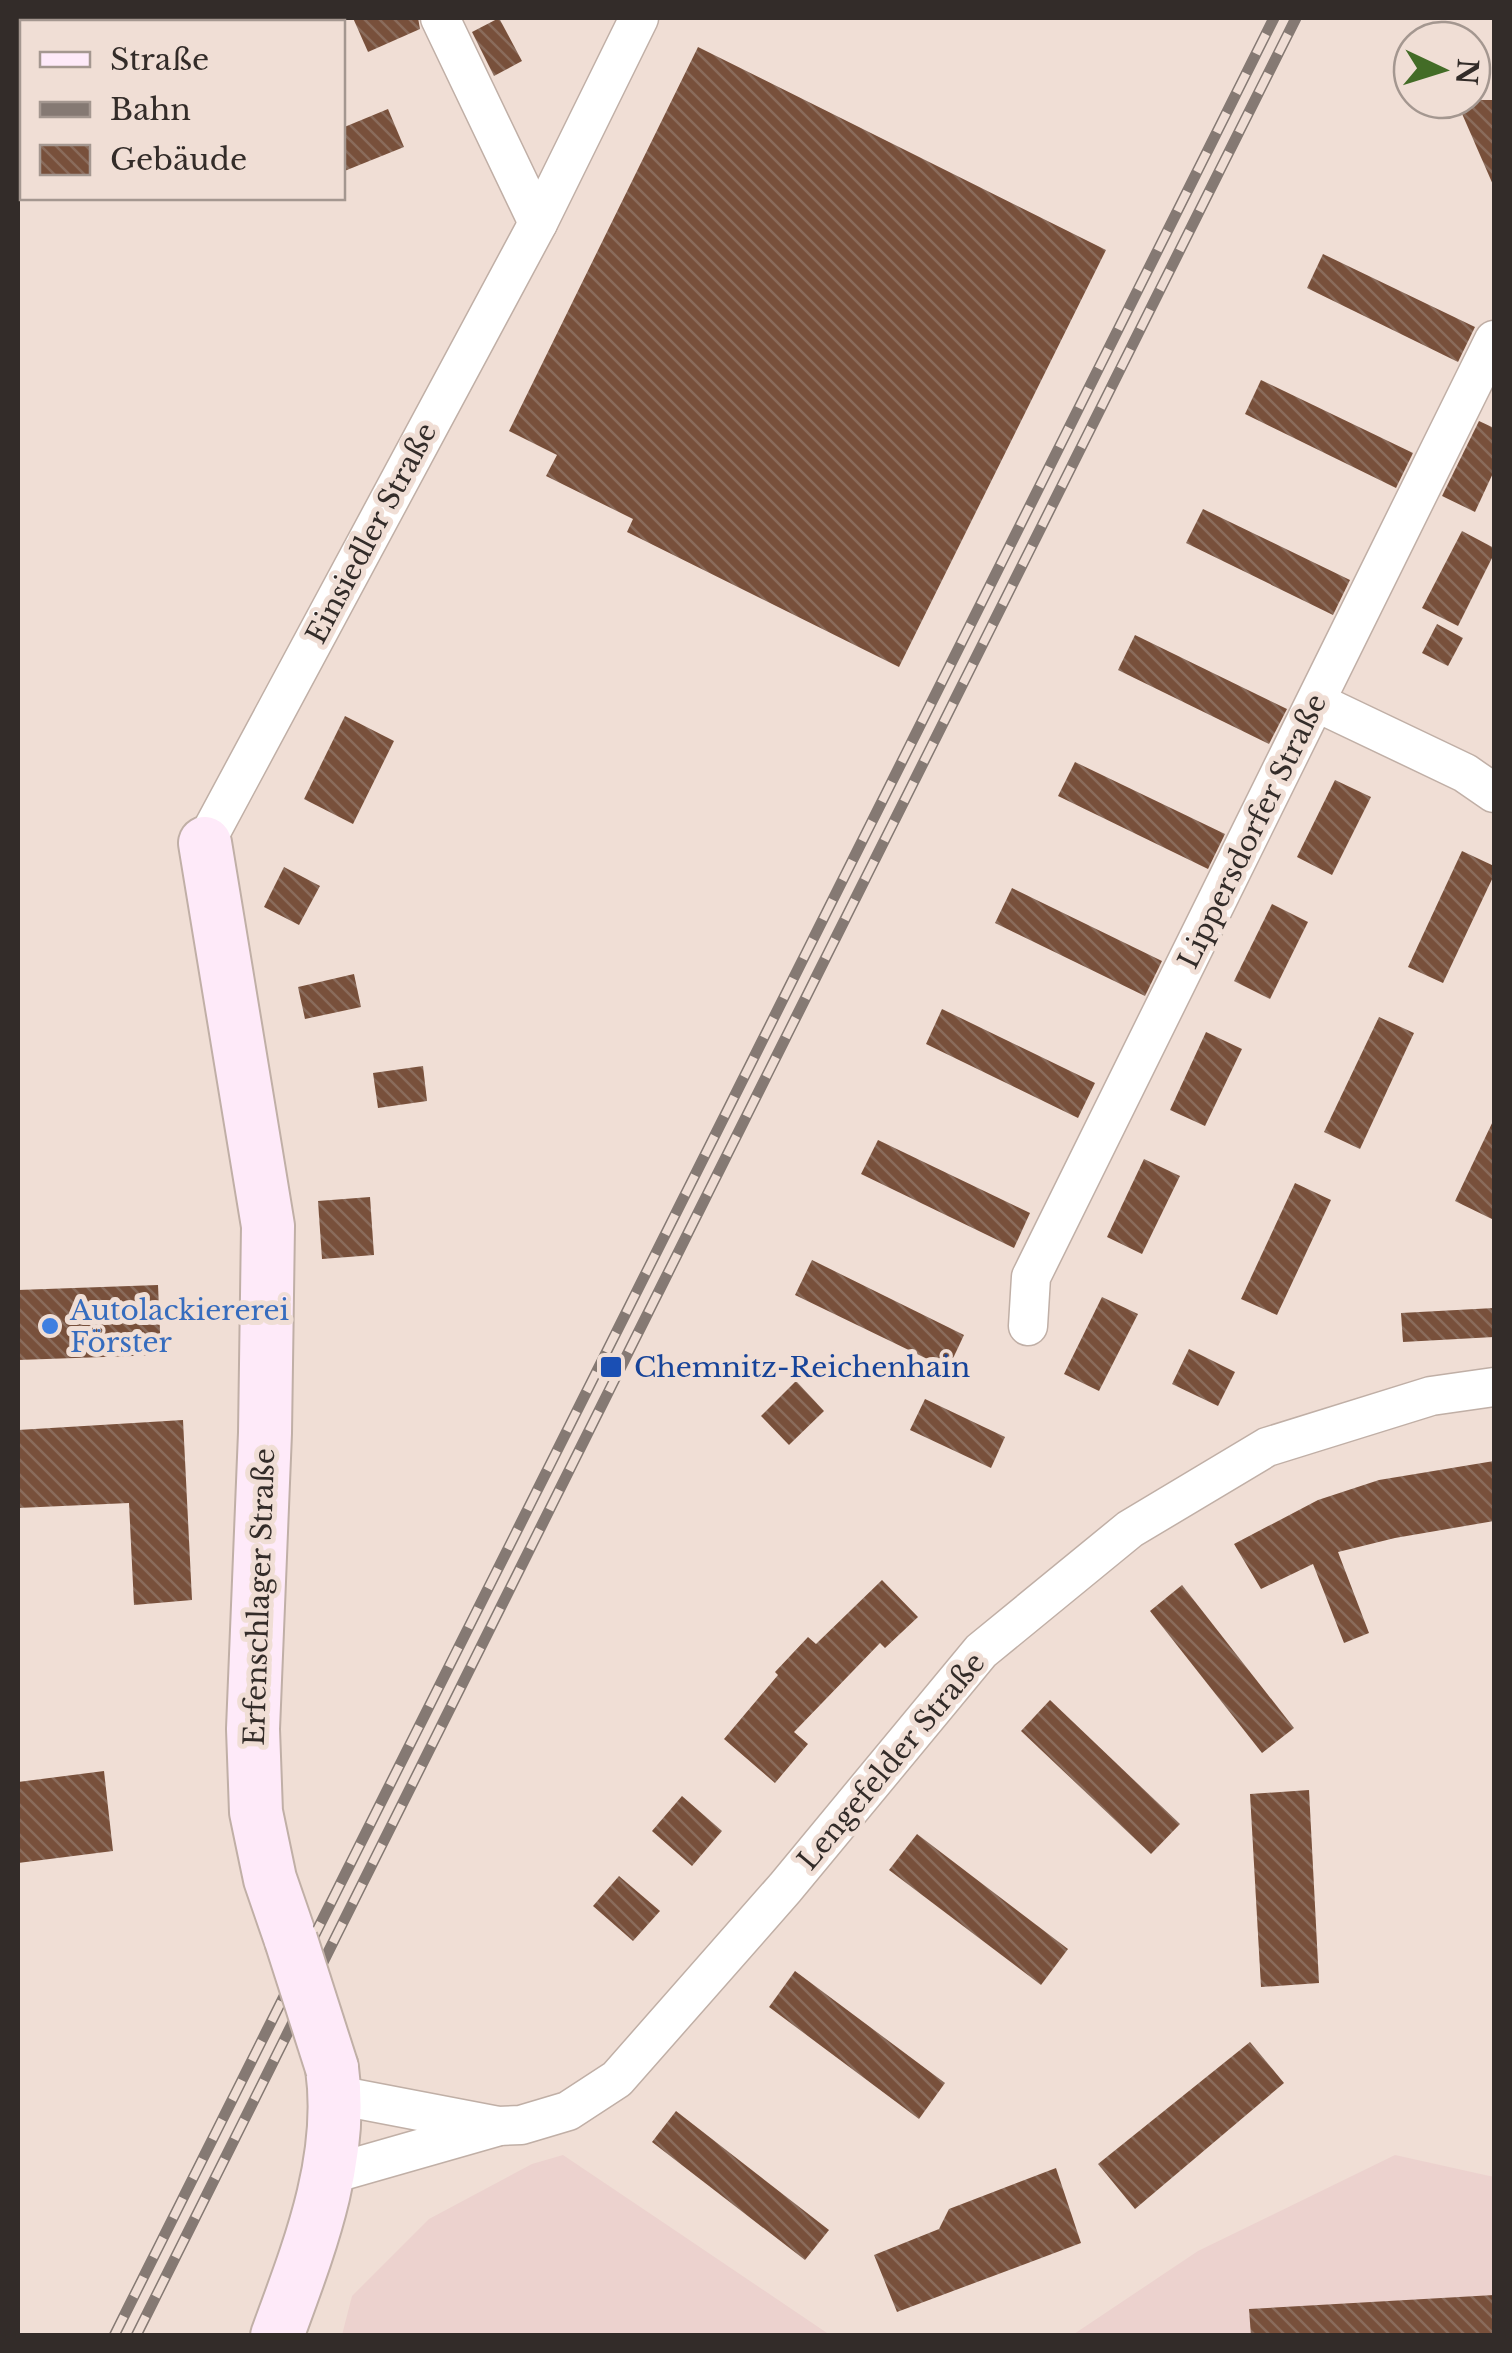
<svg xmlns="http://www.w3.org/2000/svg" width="1512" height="2353" font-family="'Libre Baskerville',serif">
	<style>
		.education { fill: #ecd2ce }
		.building { fill: url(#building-back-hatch) }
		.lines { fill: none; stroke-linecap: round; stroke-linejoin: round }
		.street-casing { stroke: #c0afa6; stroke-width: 41 }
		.secondary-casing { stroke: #c0afa6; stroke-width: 56 }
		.street { stroke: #fff; stroke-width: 38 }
		.secondary { stroke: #feeaf9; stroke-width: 52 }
		.rail-casing { stroke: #857973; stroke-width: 11 }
		.rail { stroke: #f0ded5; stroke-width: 8; stroke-dasharray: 22; stroke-linecap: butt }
		.secondary-bridge-casing { stroke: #c0afa6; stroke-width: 56; stroke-linecap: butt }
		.secondary-bridge { stroke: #feeaf9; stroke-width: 52 }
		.shop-dot { fill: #3f7fe0; stroke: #f0ded5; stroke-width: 4 }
		.transit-dot { fill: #1a4fb4; stroke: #f0ded5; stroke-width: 4 }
		.labels { text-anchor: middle; stroke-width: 10; stroke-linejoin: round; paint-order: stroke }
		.street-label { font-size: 28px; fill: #332c29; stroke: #f0ded5 }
		.shop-label { font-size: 28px; fill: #366cbe; stroke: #f0ded5; text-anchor: start }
		.transit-label { font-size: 28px; fill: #164399; stroke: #f0ded5; text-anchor: start }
	</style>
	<defs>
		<pattern id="building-back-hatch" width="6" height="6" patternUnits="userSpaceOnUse" patternTransform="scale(2.5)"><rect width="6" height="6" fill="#78503b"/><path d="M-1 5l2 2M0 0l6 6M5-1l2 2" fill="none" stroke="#8a6c5c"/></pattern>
	</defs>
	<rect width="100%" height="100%" fill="#f0ded5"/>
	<g class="education">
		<polygon points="563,2155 676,2231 830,2335 342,2335 352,2296 429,2219 532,2164"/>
		<polygon points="1395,2155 1494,2177 1494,2335 1071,2336 1198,2251"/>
	</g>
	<g class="building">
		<polygon points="353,18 418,18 420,29 368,52"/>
		<polygon points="499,18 522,61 494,76 472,32"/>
		<polygon points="698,47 1106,250 899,667 627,532 633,519 546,476 557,455 509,431"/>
		<polygon points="1456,100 1494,100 1494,187"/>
		<polygon points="388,109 404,147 342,172 342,128"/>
		<polygon points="1323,254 1475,327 1458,362 1307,288"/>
		<polygon points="1261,380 1413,453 1396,488 1245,414"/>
		<polygon points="1479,421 1494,428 1494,471 1475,512 1442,496"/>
		<polygon points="1203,509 1350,580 1333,615 1186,543"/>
		<polygon points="1462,531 1494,548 1494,554 1458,626 1422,608"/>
		<polygon points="1437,624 1463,638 1448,666 1422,653"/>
		<polygon points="1135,635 1287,709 1269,744 1118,670"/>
		<polygon points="345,716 394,741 353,824 304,799"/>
		<polygon points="1075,762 1225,834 1208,869 1058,796"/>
		<polygon points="1335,780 1371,797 1332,875 1297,857"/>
		<polygon points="1462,851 1494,866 1494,875 1443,983 1408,967"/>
		<polygon points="284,867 320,886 299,925 264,907"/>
		<polygon points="1012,888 1162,961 1145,996 995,923"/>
		<polygon points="1272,904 1308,922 1270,999 1234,981"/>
		<polygon points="354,974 361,1007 305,1019 298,987"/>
		<polygon points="942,1009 1095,1083 1078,1118 926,1044"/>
		<polygon points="1379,1017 1414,1033 1360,1149 1324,1132"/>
		<polygon points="1206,1032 1242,1049 1205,1126 1170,1110"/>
		<polygon points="423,1066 427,1101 378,1108 373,1073"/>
		<polygon points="1494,1119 1494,1220 1455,1201"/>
		<polygon points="878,1140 1030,1213 1014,1248 861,1174"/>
		<polygon points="1144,1159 1180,1176 1142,1254 1107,1237"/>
		<polygon points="1295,1183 1331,1200 1277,1315 1241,1299"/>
		<polygon points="370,1197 374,1255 322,1259 318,1201"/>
		<polygon points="812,1260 964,1335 948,1369 795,1295"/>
		<polygon points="158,1285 161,1355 18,1360 18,1290"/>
		<polygon points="1102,1297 1138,1314 1099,1391 1064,1374"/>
		<polygon points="1494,1308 1494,1337 1403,1342 1401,1313"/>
		<polygon points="1189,1349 1235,1372 1218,1406 1172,1384"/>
		<polygon points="796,1381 824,1411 789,1445 761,1416"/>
		<polygon points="925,1399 1005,1437 991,1468 910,1430"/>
		<polygon points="183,1420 192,1600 134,1605 129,1503 18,1508 18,1430"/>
		<polygon points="1494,1461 1494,1521 1395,1538 1338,1552 1369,1633 1344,1643 1313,1564 1261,1589 1234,1544 1318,1500 1379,1480"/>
		<polygon points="882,1580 918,1617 885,1648 880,1643 794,1732 808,1744 775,1783 724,1739 778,1675 775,1672 808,1637 816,1644"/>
		<polygon points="1182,1585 1294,1728 1262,1753 1150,1611"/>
		<polygon points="1050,1700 1180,1824 1151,1854 1021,1731"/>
		<polygon points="104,1771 113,1851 18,1863 18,1782"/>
		<polygon points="1309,1790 1319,1983 1261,1987 1250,1794"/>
		<polygon points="682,1796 722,1831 692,1866 652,1831"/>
		<polygon points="917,1834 1068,1949 1041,1985 889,1870"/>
		<polygon points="619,1876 660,1911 633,1941 593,1906"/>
		<polygon points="795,1971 945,2083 919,2119 769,2007"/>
		<polygon points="1250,2042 1284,2083 1135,2209 1098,2164"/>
		<polygon points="676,2111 829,2230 805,2260 652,2142"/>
		<polygon points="1056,2168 1081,2243 897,2312 874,2255 939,2229 949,2209"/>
		<polygon points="1494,2295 1494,2336 1251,2336 1249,2309"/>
	</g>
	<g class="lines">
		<defs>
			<g id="street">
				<polyline points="440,18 538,223"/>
				<polyline points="1316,702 1465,773 1494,793"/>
				<polyline points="205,843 538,223 639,18"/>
				<polyline points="1028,1326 1031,1277 1494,340"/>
				<polyline points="336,2095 498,2126 521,2125 568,2111 617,2079 785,1888 981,1651 1130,1529 1267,1447 1431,1396 1494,1387"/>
				<polyline points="328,2175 496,2127"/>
			</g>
			<g id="secondary">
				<polyline points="205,843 268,1226 265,1433 253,1729 256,1812 270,1879 291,1940"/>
				<path d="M277,2336C308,2251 345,2160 332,2068"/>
			</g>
		</defs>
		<use href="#street" class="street-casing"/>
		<use href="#secondary" class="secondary-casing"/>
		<use href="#street" class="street"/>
		<use href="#secondary" class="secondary"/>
		<defs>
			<g id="rail">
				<polyline points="114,2336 1274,18"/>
				<polyline points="136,2336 1296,18"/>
			</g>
		</defs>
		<use href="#rail" class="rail-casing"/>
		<use href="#rail" class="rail"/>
		<defs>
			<polyline id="secondary-bridge" points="291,1940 332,2068"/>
		</defs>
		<use href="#secondary-bridge" class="secondary-bridge-casing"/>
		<use href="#secondary-bridge" class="secondary-bridge"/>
	</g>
	<circle class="shop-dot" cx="50" cy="1326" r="10"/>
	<rect class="transit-dot" x="599" y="1355" width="24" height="24" rx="5"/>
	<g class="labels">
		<g class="street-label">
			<text transform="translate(371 533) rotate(-62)" y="10">Einsiedler Straße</text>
			<text transform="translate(1252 831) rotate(-64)" y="10">Lippersdorfer Straße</text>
			<text transform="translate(259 1597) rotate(-88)" y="10">Erfenschlager Straße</text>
			<text transform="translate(891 1761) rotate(-50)" y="10">Lengefelder Straße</text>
		</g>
		<g class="shop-label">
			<text x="70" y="1320">Autolackiererei<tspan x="70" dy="32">Förster</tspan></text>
		</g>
		<g class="transit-label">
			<text x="634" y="1377">Chemnitz-Reichenhain</text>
		</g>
	</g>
	<rect width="1512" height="2353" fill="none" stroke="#332c29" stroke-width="40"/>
	<rect x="20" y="20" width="325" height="180" fill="#f0ded5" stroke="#a49790" stroke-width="2.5"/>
	<rect x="40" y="52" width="50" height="15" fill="#feeaf9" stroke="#a49790" stroke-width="2.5"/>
	<text x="110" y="70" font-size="30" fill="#332c29">Straße</text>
	<rect x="40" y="102" width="50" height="15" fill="#857973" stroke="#a49790" stroke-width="2.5"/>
	<text x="110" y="120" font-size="30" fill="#332c29">Bahn</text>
	<rect x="40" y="145" width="50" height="30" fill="url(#building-back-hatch)" stroke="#a49790" stroke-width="2.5"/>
	<text x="110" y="170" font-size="30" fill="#332c29">Gebäude</text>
	<g transform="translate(1442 70) rotate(94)"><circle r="48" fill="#f0ded5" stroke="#a49790" stroke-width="2.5"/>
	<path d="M0-8L18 38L0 25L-18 38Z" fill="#436c27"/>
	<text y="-15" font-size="28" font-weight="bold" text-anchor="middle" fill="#332c29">N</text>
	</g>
</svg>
